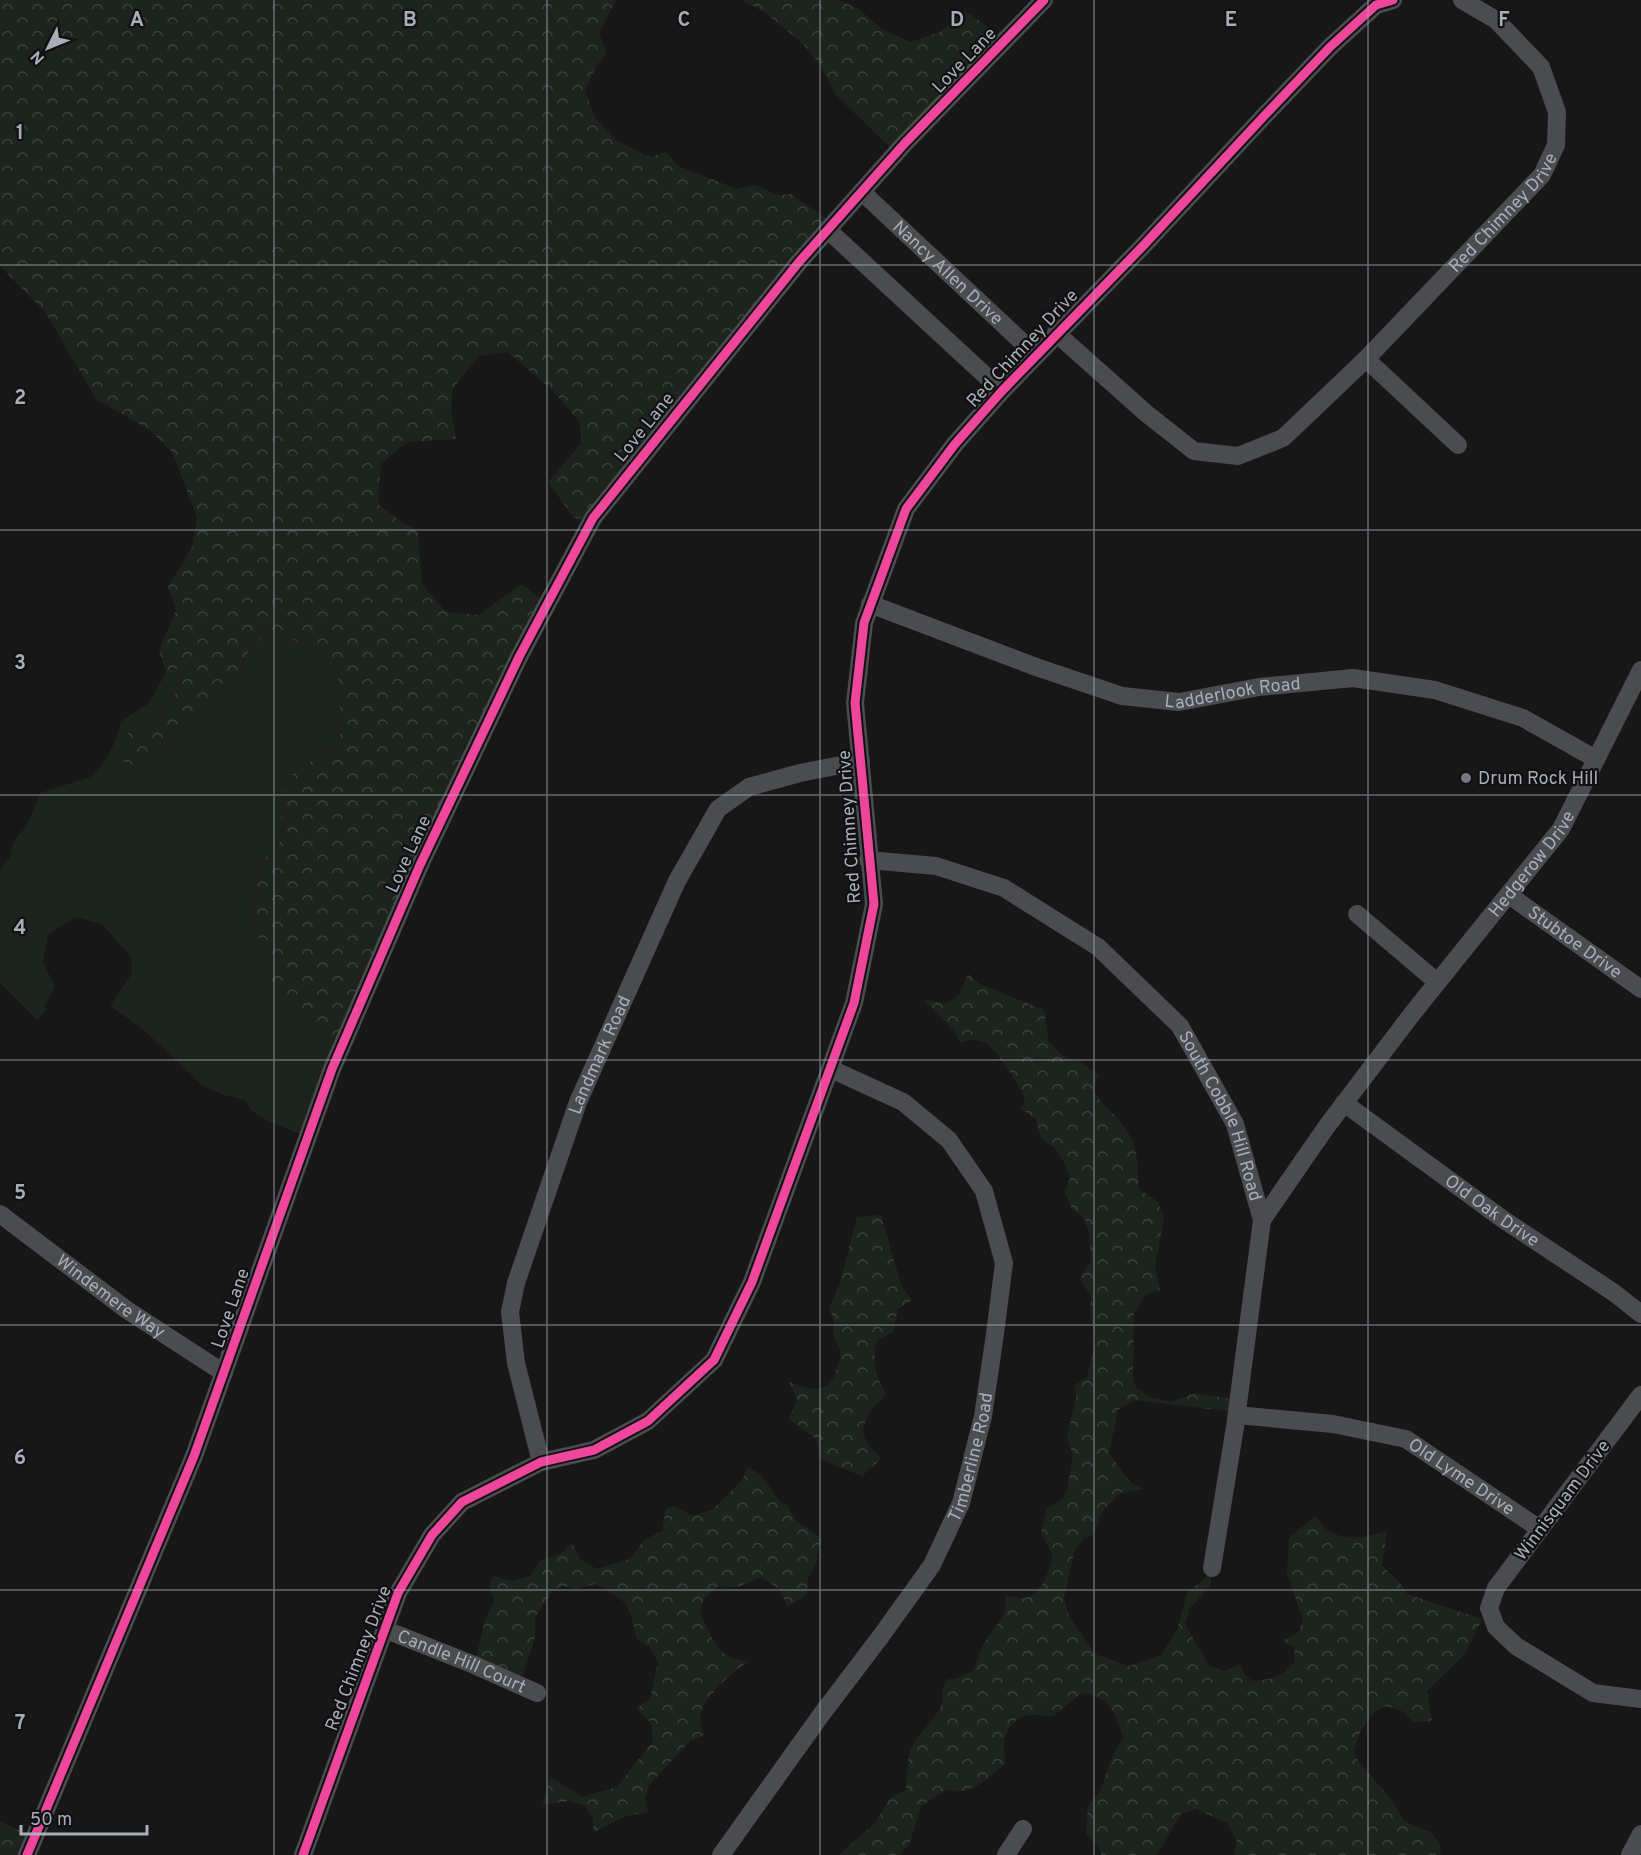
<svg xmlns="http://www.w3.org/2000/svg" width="1641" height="1855" font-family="Overpass,sans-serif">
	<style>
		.grass { fill: #1d241e }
		.forest { fill: url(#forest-crowns) }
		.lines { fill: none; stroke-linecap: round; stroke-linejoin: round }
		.minor { stroke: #4b4c50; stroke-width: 18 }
		.cycleway-casing { stroke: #111113; stroke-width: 13 }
		.cycleway { stroke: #ed469a; stroke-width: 9 }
		.grid { fill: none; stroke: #a8adb8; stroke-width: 1.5; stroke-opacity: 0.55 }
		.poi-dot { fill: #757880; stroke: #111113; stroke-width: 2 }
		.labels { text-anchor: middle; stroke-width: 4.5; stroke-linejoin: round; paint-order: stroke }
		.street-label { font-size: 18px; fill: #a8adb8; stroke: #111113 }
		.poi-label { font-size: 18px; fill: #a8adb8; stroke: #111113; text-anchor: start }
		.grid-label { font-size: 20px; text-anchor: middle; font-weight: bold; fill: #a8adb8; stroke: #111113; stroke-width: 4.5; stroke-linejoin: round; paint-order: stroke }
	</style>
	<defs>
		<pattern id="forest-crowns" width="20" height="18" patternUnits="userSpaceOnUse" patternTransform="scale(1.5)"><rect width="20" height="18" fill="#1d241e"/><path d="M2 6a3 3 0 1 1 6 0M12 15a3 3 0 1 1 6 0" fill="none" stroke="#3b413d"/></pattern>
	</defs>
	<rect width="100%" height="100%" fill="#171717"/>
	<path class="grass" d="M276,627L304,647L332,657L337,665L341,733L324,755L302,765L280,804L283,831L278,849L259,861L258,880L252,917L286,1011L340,1047L307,1137L268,1121L253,1112L245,1100L224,1095L203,1086L144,1030L110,1006L132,973L131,957L102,924L75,917L48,935L43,962L55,987L44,1007L47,1009L37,1020L0,983V869L10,858L13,843L27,825L40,793L90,777C102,770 120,737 120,722L149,703L166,672L181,668L183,672L181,686L156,720L148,725L131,729L149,755L165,745L194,715L206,708L243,664L251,647Z"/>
	<g class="forest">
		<polygon points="0,0 616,0 599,33 607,53 597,65 585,90 595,118 619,142 650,157 666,152 678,166 737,189 755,185 778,195 791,194 834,224 592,520 574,518 548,482 582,442 579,421 552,390 508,352 479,356 453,388 451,411 456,439 407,442 381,464 378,504 402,522 418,531 422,584 446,612 479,615 521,584 547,603 340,1047 286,1011 276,992 252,917 258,880 259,861 277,849 283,831 280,804 283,784 302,765 324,755 341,733 337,665 332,657 304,647 276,627 251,647 243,664 206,708 194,715 165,745 150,755 153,757 141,767 120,761 119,750 131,729 148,725 156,720 181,686 183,672 181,668 166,672 159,650 176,610 168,587 192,547 197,517 172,452 151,431 96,399 46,313 0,266"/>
		<polygon points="742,0 839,0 857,8 882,29 910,42 940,32 965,11 1006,39 896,153 836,95 820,65 804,45 766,13"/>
		<path d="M968,974L980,984L1044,1010L1049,1042L1064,1057L1079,1061L1098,1075L1093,1089C1098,1101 1109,1109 1117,1118C1139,1142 1137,1159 1139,1189L1158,1202L1164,1217L1155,1267L1160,1290L1145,1295L1134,1313L1133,1379L1136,1388L1150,1397L1171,1402L1195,1393L1238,1400L1235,1412L1135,1400L1118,1410L1109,1453L1131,1483L1144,1489L1120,1493L1101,1513L1094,1534L1083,1539L1074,1552L1064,1599L1069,1616L1095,1654L1129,1666L1161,1655L1177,1630L1187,1593L1211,1573V1585L1189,1609L1185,1624L1209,1666L1224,1671L1241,1664L1243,1673L1252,1681C1274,1679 1280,1678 1295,1661L1294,1647L1283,1641L1299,1631L1303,1620L1287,1573L1289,1538L1315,1516C1319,1521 1324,1528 1329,1531C1347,1542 1369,1537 1387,1531L1382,1565C1393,1578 1400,1579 1407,1594L1482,1619L1464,1655L1427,1691L1432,1721L1414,1722L1402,1711L1386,1706L1375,1711L1361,1730L1354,1750L1358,1761L1392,1800L1404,1821L1432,1833L1441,1846L1440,1855H1234L1237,1841L1227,1823L1196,1809L1181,1814L1157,1855H1101V1851L1086,1833L1088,1806L1100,1792L1112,1757L1123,1737C1114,1710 1112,1699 1082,1693L1053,1716C1045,1716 1032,1713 1025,1716C1004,1724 1001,1744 1006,1763C986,1779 973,1796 946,1790L921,1806L910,1843L900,1855H839L875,1823L890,1798L906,1790C907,1777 907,1763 910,1751C916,1730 949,1714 942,1689L948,1679H955L974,1670C977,1661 980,1650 985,1642C993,1628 1012,1611 1004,1595C1010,1596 1017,1598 1023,1598C1042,1597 1049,1570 1053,1556L1041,1533L1047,1508L1063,1499L1068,1485L1073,1456L1067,1436L1076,1398L1075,1385L1087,1377L1096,1339L1090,1316L1091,1296L1079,1278L1091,1262L1089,1232L1084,1218L1072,1209L1065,1192L1070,1178L1064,1162L1055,1148L1041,1138L1036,1119L1021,1109L1025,1098C1018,1084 999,1053 987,1044C979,1038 969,1040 960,1043L956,1033L923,999L946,1004L959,995Z"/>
		<path d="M881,1215L901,1285L912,1300L898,1309L893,1332L877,1341C871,1360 876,1377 886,1394C866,1415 850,1434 880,1456L881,1459L862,1476L820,1459L816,1439L789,1419L797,1399L789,1382C797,1384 809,1390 817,1389C835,1388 838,1365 841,1351L833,1335L834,1320L829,1308L839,1286L857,1217Z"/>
		<path d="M748,1467L761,1475L781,1503L787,1505L795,1520L822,1539L816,1557L818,1559L808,1579L807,1594L788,1607L779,1589L761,1577L738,1587L718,1586L704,1599L700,1614C714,1640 716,1658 749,1662C735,1668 705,1697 701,1712C699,1719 701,1729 705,1735L690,1741L649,1785L645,1799L648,1813C628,1812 611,1823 593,1833V1818L584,1805L568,1801L542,1805L550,1777L583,1797L617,1787L653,1741L651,1723L636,1708L650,1699L658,1662L649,1646L637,1640C628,1601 630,1603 595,1584L576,1589L563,1586L553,1590L535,1617V1637L522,1678L474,1666L485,1620L494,1601L489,1585L493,1576L513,1581L530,1576L541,1560L562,1553L572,1543L580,1559L597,1569L630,1559L644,1540L662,1531L666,1508L675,1506L693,1516L712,1510L742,1480Z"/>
		<polygon points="0,1821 33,1837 27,1855 0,1855"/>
	</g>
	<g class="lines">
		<g class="minor">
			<path id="s1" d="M862,192L1036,355"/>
			<polyline points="828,230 1002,391"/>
			<path id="s2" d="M1056,333L1147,414L1194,451L1238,456L1283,438L1366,359L1542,175L1556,145L1557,112L1541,67L1496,20L1462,0"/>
			<polyline points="1366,359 1458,445"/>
			<path id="s3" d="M870,604L1039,668L1122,696L1179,702L1259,687L1353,678L1435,690L1523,718L1596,759"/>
			<path id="s4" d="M868,860L936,866L1004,888L1098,947L1180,1026L1235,1124L1262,1220L1235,1427L1212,1568"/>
			<path id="s5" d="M1509,895L1641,989"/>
			<polyline points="1357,914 1437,982"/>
			<path id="s6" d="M1344,1103L1504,1220L1613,1292L1641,1314"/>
			<path id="s7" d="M0,1214L127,1310L224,1373"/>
			<path id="s8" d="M1262,1220L1327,1126L1412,1014L1561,829L1641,670"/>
			<polyline points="1641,1395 1496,1588 1489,1608 1496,1627 1516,1646 1593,1693 1641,1699"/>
			<path id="s9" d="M1237,1415L1333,1424L1406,1439L1540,1529"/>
			<path id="s10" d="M541,1462L516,1363L510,1312L516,1283L578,1102L677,881L718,809L749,787L800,773L861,761"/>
			<path id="s11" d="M386,1630L472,1664L537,1693"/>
			<polyline points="27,1855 194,1456 332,1069 420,865 519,657 593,518 799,262 905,143 1044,0"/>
			<polyline points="303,1855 398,1593 432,1535 462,1502 541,1462 594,1450 648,1421 714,1360 752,1282 854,1003 874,904 855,703 864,623 906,509 955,444 1002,391 1142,247 1266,114 1330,47 1376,5 1393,0"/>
			<path id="s12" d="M721,1855L821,1715L881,1636L932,1565L961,1503L983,1416L995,1334L1004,1263L984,1191L949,1140L903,1102L831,1069"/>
			<polyline points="1006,1855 1023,1829"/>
			<polyline points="1630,1855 1641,1834"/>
		</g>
		<defs>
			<g id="cycleway">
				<polyline points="27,1855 194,1456 332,1069 420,865 519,657 593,518 799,262 905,143 1044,0"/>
				<polyline points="303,1855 398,1593 432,1535 462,1502 541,1462 594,1450 648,1421 714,1360 752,1282 854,1003 874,904 855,703 864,623 906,509 955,444 1002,391 1142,247 1266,114 1330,47 1376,5 1393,0"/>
			</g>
		</defs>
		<use href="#cycleway" class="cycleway-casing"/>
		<use href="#cycleway" class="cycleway"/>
	</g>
	<path class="grid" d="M274,0V1855M547,0V1855M820,0V1855M1094,0V1855M1368,0V1855M0,265H1641M0,530H1641M0,795H1641M0,1060H1641M0,1325H1641M0,1590H1641"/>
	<circle class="poi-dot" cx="1466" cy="778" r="6"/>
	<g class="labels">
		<g class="street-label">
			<text transform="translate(964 60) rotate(-46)" y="6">Love Lane</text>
			<text dy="6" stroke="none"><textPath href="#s2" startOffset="590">Red Chimney Drive</textPath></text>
			<text dy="6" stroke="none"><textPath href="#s1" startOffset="118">Nancy Allen Drive</textPath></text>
			<text transform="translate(1022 348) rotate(-47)" y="6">Red Chimney Drive</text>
			<text transform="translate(644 427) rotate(-51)" y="6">Love Lane</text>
			<text dy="6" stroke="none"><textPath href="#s3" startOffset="380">Ladderlook Road</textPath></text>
			<text transform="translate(849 827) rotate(-94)" y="6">Red Chimney Drive</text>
			<text transform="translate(408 854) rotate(-65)" y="6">Love Lane</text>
			<text dy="6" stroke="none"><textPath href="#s8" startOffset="447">Hedgerow Drive</textPath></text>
			<text dy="6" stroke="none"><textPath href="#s5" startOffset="81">Stubtoe Drive</textPath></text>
			<text dy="6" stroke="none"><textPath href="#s10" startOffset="426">Landmark Road</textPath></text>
			<text dy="6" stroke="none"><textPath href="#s4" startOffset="464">South Cobble Hill Road</textPath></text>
			<text dy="6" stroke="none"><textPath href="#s6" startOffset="183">Old Oak Drive</textPath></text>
			<text dy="6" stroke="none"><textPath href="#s7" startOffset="138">Windemere Way</textPath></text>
			<text transform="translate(230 1308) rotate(-71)" y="6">Love Lane</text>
			<text dy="6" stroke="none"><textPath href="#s12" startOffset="474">Timberline Road</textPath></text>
			<text dy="6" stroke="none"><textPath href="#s9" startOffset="238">Old Lyme Drive</textPath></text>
			<text transform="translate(1562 1500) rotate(-53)" y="6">Winnisquam Drive</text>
			<text transform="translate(358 1658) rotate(-69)" y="6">Red Chimney Drive</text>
			<text dy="6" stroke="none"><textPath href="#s11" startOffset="82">Candle Hill Court</textPath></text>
		</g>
		<g class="poi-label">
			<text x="1478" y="784">Drum Rock Hill</text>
		</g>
	</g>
	<g class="grid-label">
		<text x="137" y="26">A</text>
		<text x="410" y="26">B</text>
		<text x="684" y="26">C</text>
		<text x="957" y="26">D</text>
		<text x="1231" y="26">E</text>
		<text x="1504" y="26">F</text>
		<text x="20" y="139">1</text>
		<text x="20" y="404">2</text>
		<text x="20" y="669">3</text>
		<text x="20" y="934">4</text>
		<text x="20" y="1199">5</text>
		<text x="20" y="1464">6</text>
		<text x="20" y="1729">7</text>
	</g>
	<g transform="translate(48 48) rotate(227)" stroke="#111113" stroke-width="4.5" paint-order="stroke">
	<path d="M0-4.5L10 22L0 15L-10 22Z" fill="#a8adb8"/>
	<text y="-9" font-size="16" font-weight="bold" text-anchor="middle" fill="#a8adb8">N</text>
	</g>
	<path d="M21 1825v9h126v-9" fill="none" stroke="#a8adb8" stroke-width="3"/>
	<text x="30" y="1825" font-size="18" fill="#a8adb8" stroke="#111113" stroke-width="4.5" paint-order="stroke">50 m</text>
</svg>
